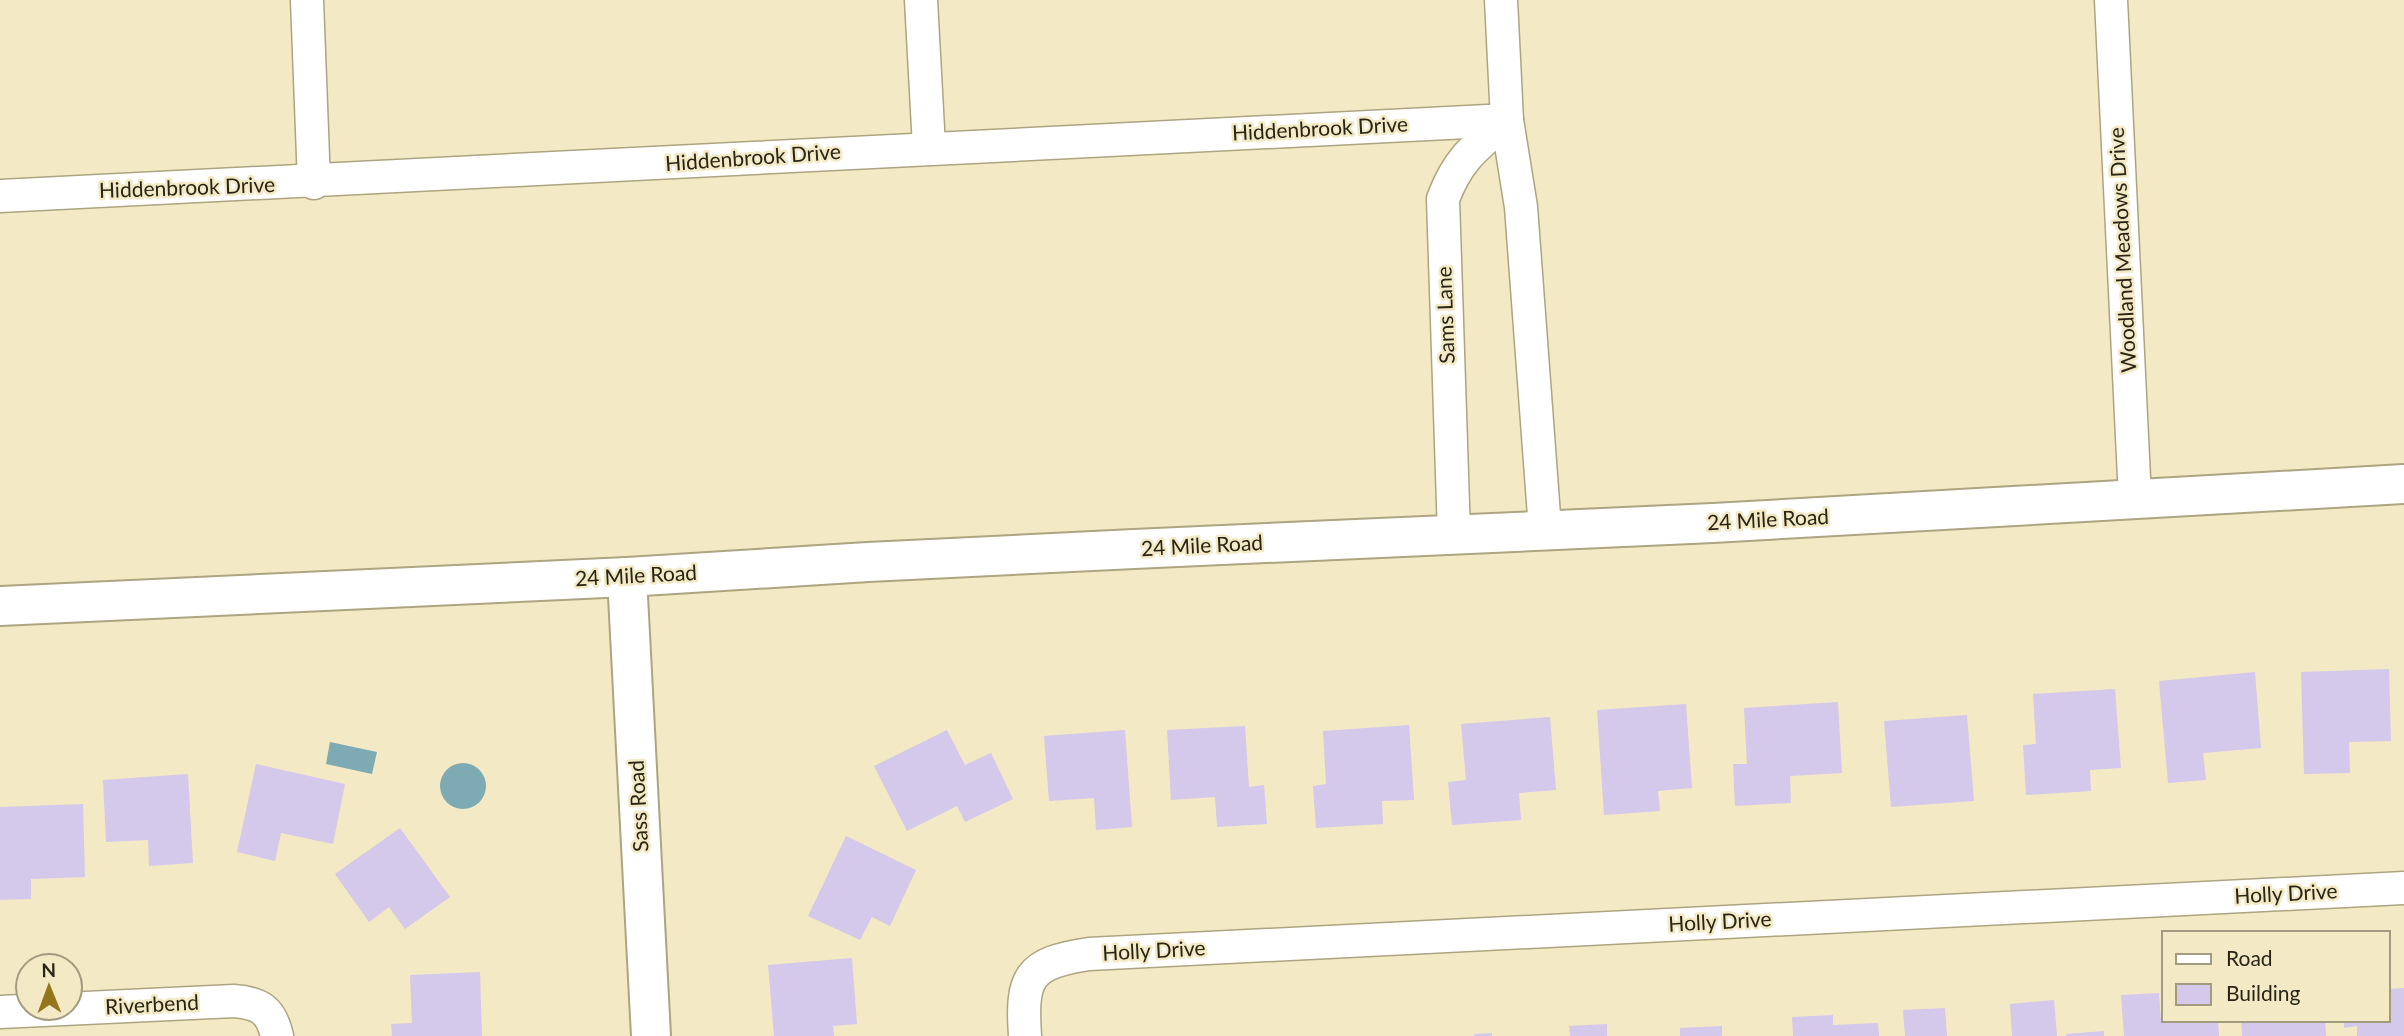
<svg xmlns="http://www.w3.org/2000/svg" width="2404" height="1036" font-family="Lato,sans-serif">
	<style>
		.water { fill: #7eaab4 }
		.building { fill: #d4c8eb }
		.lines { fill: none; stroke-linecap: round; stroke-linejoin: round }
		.street-casing { stroke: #ada481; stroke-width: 35 }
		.secondary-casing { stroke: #ada481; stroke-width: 42 }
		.street { stroke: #fff; stroke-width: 32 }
		.secondary { stroke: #fff; stroke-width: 38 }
		.labels { text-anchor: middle; stroke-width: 5; stroke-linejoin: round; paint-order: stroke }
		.street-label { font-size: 21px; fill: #282517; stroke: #f3e9c4 }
	</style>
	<rect width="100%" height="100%" fill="#f3e9c4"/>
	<g class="water">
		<polygon points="330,742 377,752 372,774 326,764"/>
		<circle cx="463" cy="786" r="23"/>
	</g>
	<g class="building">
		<polygon points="2389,669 2391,741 2349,742 2350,773 2304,774 2301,672"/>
		<polygon points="2255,672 2261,748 2203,753 2206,780 2168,783 2159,681"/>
		<polygon points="2115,689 2121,768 2090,770 2091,791 2026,795 2023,745 2036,744 2033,694"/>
		<polygon points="1838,702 1842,773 1790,776 1791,803 1735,806 1733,764 1747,764 1744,708"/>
		<polygon points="1686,704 1692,788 1658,791 1660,811 1604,815 1597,710"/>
		<polygon points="1967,715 1974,801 1891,807 1884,721"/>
		<polygon points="1550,717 1556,790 1519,793 1521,820 1452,825 1448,782 1466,780 1461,724"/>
		<polygon points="1409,725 1414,800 1382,801 1383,824 1316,828 1313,786 1326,784 1323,731"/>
		<polygon points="1245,726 1249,787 1264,785 1267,824 1217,827 1215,797 1171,800 1167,730"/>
		<polygon points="947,730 965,765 991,753 1013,799 965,822 957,806 907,831 874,766"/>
		<polygon points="1125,730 1132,827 1096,830 1094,798 1049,801 1044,736"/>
		<polygon points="256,764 345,784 333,844 281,833 275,861 237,852"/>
		<polygon points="188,774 193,863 149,866 148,840 106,842 103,780"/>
		<polygon points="83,804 85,877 31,879 31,899 0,900 0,807"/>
		<polygon points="400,828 450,897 405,929 389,907 369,922 335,874"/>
		<polygon points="846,836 916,870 890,926 872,917 860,940 808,916"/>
		<polygon points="852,958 857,1024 833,1026 834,1036 774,1036 768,965"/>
		<polygon points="480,972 482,1036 392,1036 391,1024 412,1023 410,975"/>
		<polygon points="2404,988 2404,1036 2357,1036 2357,1026 2344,1028 2344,1020 2388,1020 2388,989"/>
		<polygon points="2159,993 2161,1021 2218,1020 2219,1036 2124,1036 2121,995"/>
		<polygon points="2054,1000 2057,1036 2012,1036 2010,1004"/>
		<polygon points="1945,1008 1947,1036 1905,1036 1903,1010"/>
		<polygon points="1833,1015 1833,1025 1878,1023 1879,1036 1793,1036 1792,1017"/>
		<polygon points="2241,1020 2325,1020 2326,1036 2242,1036"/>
		<polygon points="1607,1024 1607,1036 1570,1036 1569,1026"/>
		<polygon points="1722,1026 1722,1036 1680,1036 1680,1028"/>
		<polygon points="2104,1031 2104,1036 2066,1036 2066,1034"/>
		<polygon points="1492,1033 1492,1036 1474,1036 1474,1034"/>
	</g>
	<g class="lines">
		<defs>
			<g id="street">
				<polyline points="307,0 314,183"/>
				<polyline points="921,0 929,147"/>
				<polyline points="2111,0 2135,499"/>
				<path d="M0,196C503,174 1004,142 1507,120L1501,0"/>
				<path d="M1454,535L1443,199C1458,159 1475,147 1507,120L1521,207L1545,529"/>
				<path d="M0,1012L234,1001C260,1003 271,1010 277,1036"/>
				<path d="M1025,1036C1021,977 1028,963 1089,954L2404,888"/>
			</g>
			<g id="secondary">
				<polyline points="627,577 651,1036"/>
				<polyline points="0,606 627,577 868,562 1134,549 1713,523 2404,484"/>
			</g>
		</defs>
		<use href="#street" class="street-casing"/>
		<use href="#secondary" class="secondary-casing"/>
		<use href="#street" class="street"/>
		<use href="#secondary" class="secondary"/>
	</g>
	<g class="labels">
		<g class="street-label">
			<text transform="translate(1320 129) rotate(-3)" y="7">Hiddenbrook Drive</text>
			<text transform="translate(753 158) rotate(-4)" y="7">Hiddenbrook Drive</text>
			<text transform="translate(187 188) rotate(-2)" y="7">Hiddenbrook Drive</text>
			<text transform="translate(2123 250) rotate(-93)" y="7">Woodland Meadows Drive</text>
			<text transform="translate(1446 315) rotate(-92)" y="7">Sams Lane</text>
			<text transform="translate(1768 520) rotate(-3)" y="7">24 Mile Road</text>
			<text transform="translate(1202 546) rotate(-3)" y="7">24 Mile Road</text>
			<text transform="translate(636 576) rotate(-3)" y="7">24 Mile Road</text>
			<text transform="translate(639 806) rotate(-93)" y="7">Sass Road</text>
			<text transform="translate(2286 894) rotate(-3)" y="7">Holly Drive</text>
			<text transform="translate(1720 922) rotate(-3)" y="7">Holly Drive</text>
			<text transform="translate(1154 951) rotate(-3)" y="7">Holly Drive</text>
			<text transform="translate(152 1005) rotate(-3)" y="7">Riverbend</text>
		</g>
	</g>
	<rect x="2162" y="931" width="228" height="91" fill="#f3e9c4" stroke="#a29b7f" stroke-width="2"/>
	<rect x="2176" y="954" width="35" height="10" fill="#ffffff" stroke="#a29b7f" stroke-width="2"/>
	<text x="2226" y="966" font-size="21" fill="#282517">Road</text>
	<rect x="2176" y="984" width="35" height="21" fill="#d4c8eb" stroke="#a29b7f" stroke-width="2"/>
	<text x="2226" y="1001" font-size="21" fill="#282517">Building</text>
	<g transform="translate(49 987) rotate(359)"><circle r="33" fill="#f3e9c4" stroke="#a29b7f" stroke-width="2"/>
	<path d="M0-5L12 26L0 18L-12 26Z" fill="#93751c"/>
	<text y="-10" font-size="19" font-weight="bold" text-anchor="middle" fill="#282517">N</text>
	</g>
</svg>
